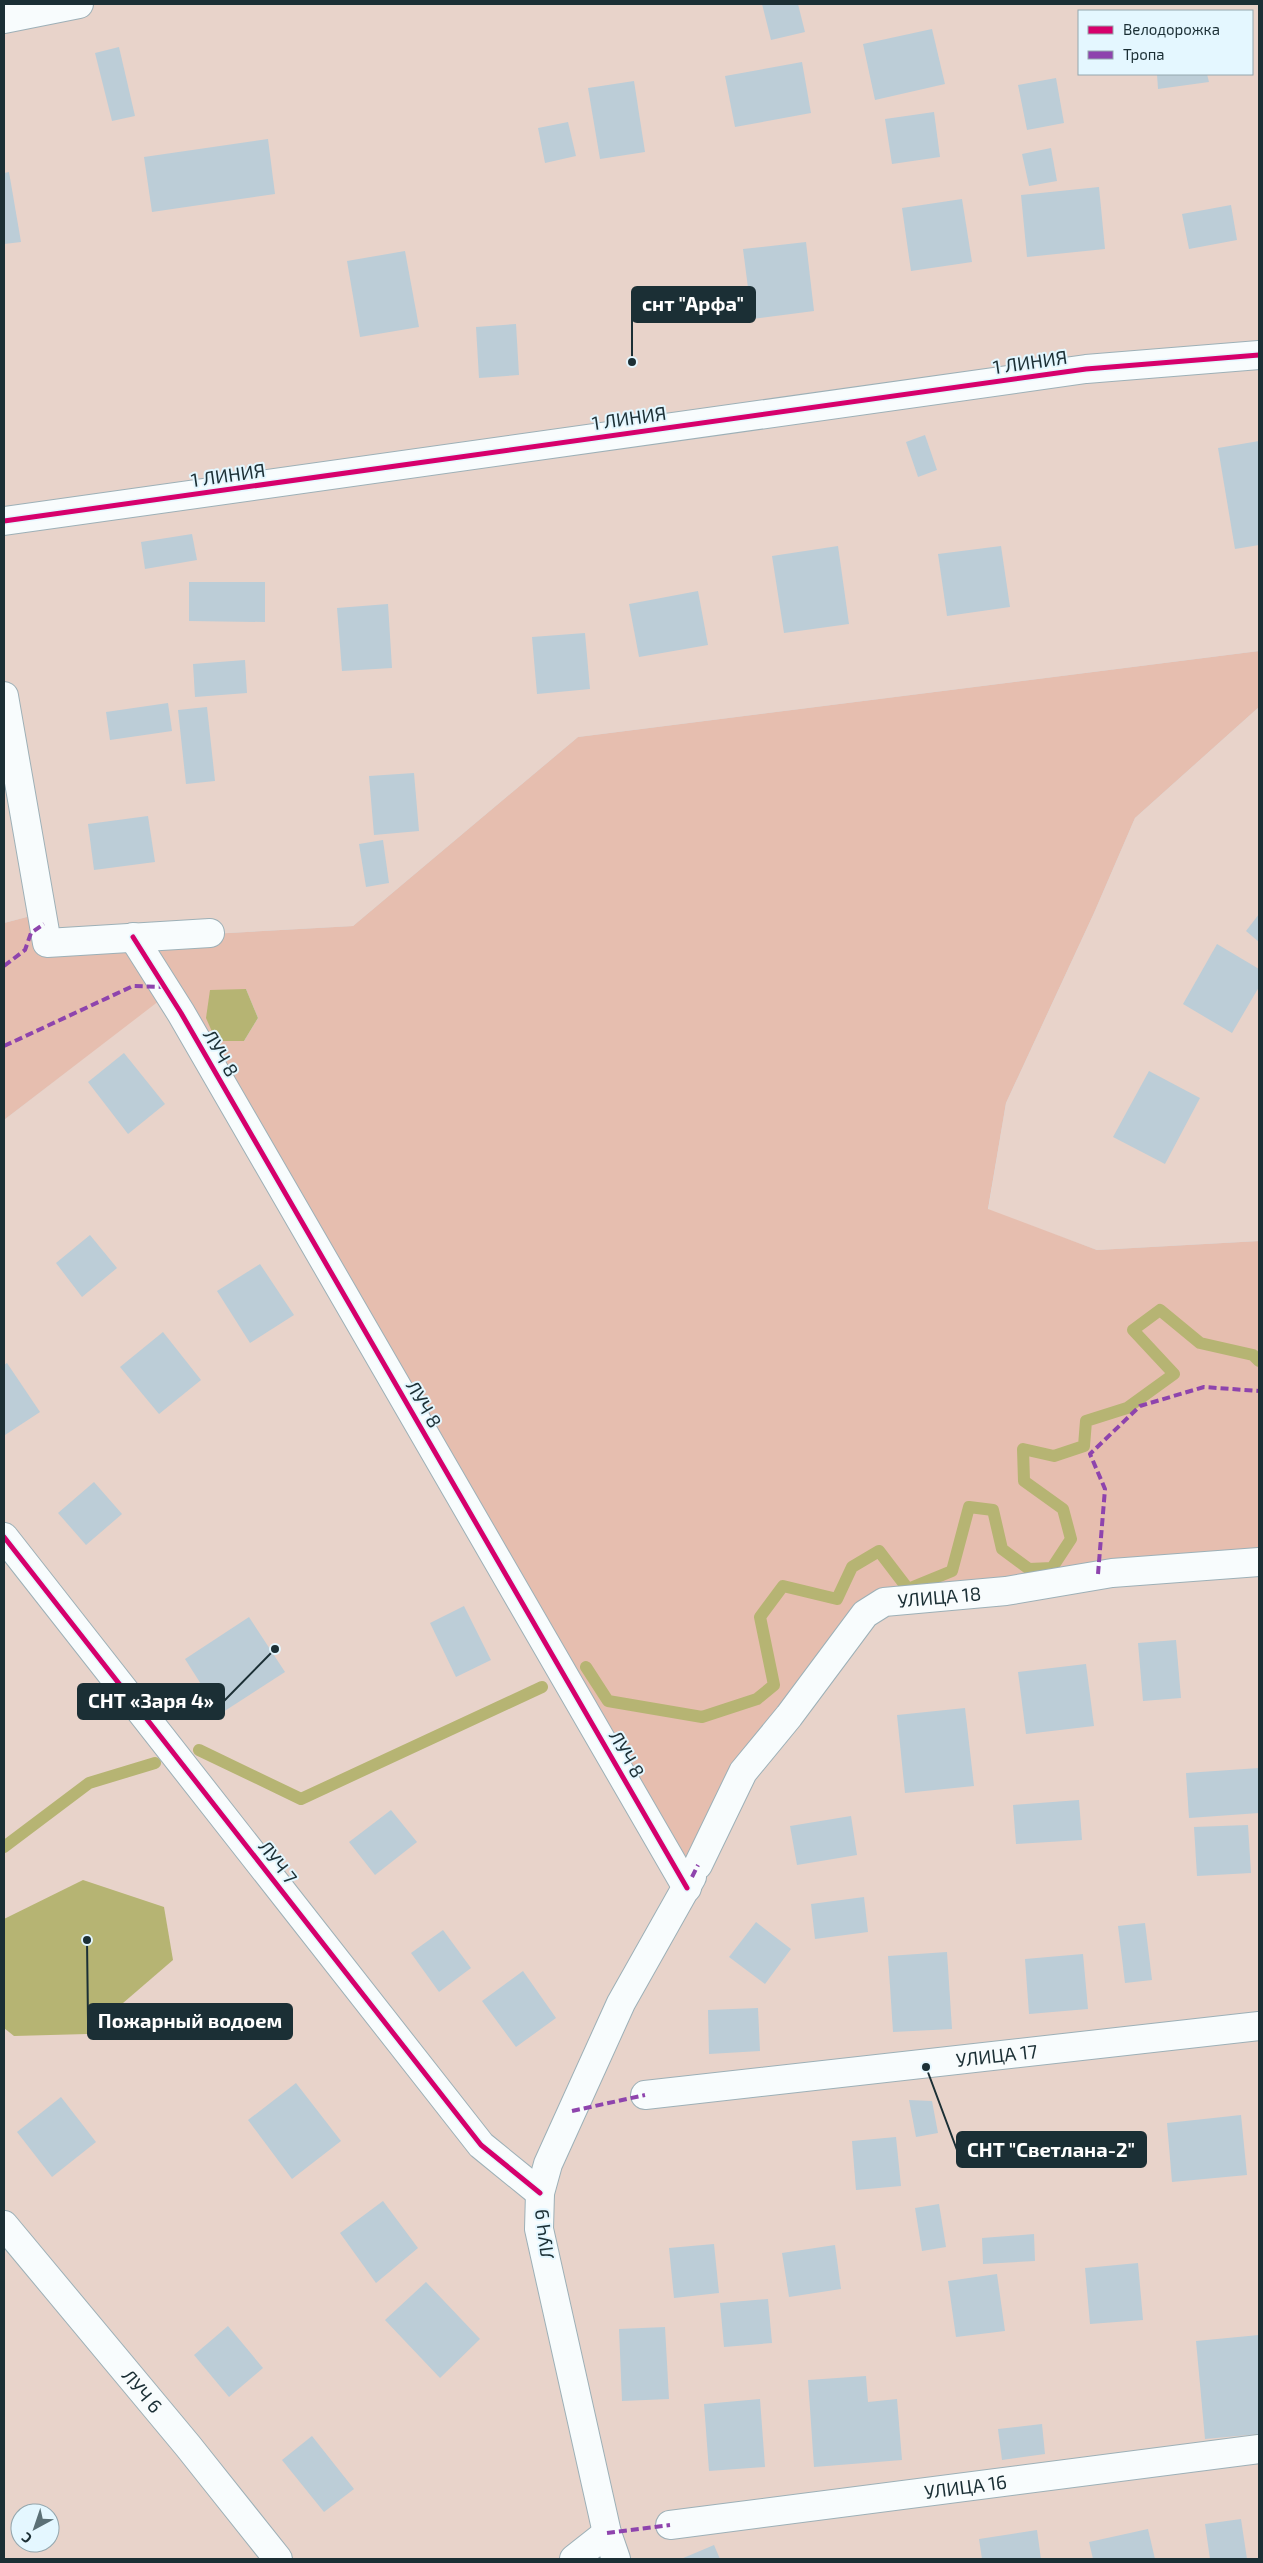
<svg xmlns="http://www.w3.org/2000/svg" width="1263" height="2563" font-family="'Exo 2',sans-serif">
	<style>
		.green { fill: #e8d3ca; fill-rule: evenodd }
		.forest { fill: #e6beaf; fill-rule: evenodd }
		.water { fill: #b6b473 }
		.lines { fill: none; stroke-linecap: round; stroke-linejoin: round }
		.stream { stroke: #b6b473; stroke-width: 12 }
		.building { fill: #bccdd7 }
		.minor-casing { stroke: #9db0b7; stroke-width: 30 }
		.minor { stroke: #f8fcfd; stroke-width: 28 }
		.quiet { stroke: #8e44ad; stroke-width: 4; stroke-dasharray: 8 4; stroke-linecap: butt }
		.cycleway-casing { stroke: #e4f7ff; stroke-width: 8 }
		.cycleway { stroke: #d6006c; stroke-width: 5 }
		.labels { text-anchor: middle; stroke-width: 4; stroke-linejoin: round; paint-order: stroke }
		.street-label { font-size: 19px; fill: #1b2f35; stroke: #e4f7ff }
		.leader { fill: none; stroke: #1b2f35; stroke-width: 2 }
		.callout-dot { fill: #1b2f35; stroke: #e4f7ff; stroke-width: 2 }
		.callout { fill: #1b2f35; stroke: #1b2f35; stroke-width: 2 }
		.callout-label { font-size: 20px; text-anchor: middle; font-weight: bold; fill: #fff }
	</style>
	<rect width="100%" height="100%" fill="#d3e8f0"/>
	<g class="green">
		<path d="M4,4H1259V651L578,737L353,926L47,943L42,913L4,923ZM1079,11H1252V74H1079Z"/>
		<polygon points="1259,707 1259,1241 1097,1250 988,1210 1006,1103 1094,913 1135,818"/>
		<path d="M168,993L706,1850L865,1614L1259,1562V2559H4V1120ZM20,2513H50V2543H20Z"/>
	</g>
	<path class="forest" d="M1259,651V707L1135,818L1094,913L1006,1103L988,1209L1097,1250L1259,1241V1562L884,1602L817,1678L684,1892L168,994L4,1120V923L42,913L47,943L353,926L578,737ZM246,989L258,1018L244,1041Z"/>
	<g class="water">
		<polygon points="246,989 258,1018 244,1041 216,1041 206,1018 210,990"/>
		<polygon points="83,1880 164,1907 173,1960 87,2034 14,2036 4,2028 4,1919"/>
	</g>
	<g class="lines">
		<g class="stream">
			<polyline points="586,1667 608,1701 702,1717 757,1699 774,1685 760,1617 783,1586 837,1599 852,1567 879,1551 908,1589 952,1571 969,1507 993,1510 1002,1549 1029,1569 1052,1568 1071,1539 1063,1509 1024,1481 1023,1449 1054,1456 1084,1446 1086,1421 1127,1408 1174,1374 1133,1330 1160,1310 1200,1343 1253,1355 1259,1361"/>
			<polyline points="199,1750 301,1799 542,1687"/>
			<polyline points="4,1847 89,1783 155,1763"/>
		</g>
	</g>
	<g class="building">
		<polygon points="762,4 798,4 805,32 771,40"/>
		<polygon points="932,29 945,84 875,100 863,44"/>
		<polygon points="119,47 135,116 112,121 95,53"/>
		<polygon points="802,62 811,113 735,127 725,76"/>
		<polygon points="1157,74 1207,74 1209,82 1158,89"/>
		<polygon points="1056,78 1064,123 1027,130 1018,85"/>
		<polygon points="634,81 645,152 600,159 588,88"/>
		<polygon points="934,112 940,157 892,164 885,119"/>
		<polygon points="568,122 576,156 545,163 538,128"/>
		<polygon points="268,139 275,194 152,212 144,157"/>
		<polygon points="1051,148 1057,181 1029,186 1022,154"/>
		<polygon points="9,172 21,242 4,244 4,173"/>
		<polygon points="1099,187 1105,249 1027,257 1021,195"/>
		<polygon points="962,199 972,262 911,271 902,208"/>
		<polygon points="1231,205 1237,240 1189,249 1182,214"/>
		<polygon points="806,242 814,311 752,319 743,249"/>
		<polygon points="405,251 419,327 360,337 347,261"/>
		<polygon points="516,324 519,375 479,378 476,327"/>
		<polygon points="925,435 937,470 918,477 906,442"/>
		<polygon points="1259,441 1259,545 1235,549 1218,448"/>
		<polygon points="192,534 197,560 145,569 141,542"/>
		<polygon points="838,546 849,624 784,633 772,556"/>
		<polygon points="1001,546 1010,607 947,616 938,554"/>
		<polygon points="189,582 265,582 265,622 189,621"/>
		<polygon points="698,591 708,645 639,657 629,604"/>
		<polygon points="388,604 392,668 342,671 337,608"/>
		<polygon points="585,633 590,689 537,694 532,637"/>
		<polygon points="245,660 247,693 195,697 193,664"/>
		<polygon points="168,703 172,731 110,740 106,712"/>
		<polygon points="207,707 215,781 186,784 178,710"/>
		<polygon points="414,773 419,831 374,835 369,776"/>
		<polygon points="148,816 155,862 94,870 88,824"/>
		<polygon points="383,840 389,883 366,887 359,844"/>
		<polygon points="1259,914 1259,942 1246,931"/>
		<polygon points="1217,944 1259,969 1259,987 1232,1033 1183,1004"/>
		<polygon points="124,1053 165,1104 128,1134 88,1082"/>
		<polygon points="1149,1071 1200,1098 1165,1164 1113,1137"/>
		<polygon points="90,1235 117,1268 82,1297 56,1263"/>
		<polygon points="260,1264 294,1315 250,1343 217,1291"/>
		<polygon points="163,1332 201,1380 159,1414 120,1367"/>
		<polygon points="7,1363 40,1412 5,1435 4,1365"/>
		<polygon points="94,1482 122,1514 86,1545 58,1513"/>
		<polygon points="464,1606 491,1660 456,1677 430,1623"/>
		<polygon points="249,1617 285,1672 220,1714 185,1659"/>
		<polygon points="1176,1640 1181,1698 1143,1701 1138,1643"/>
		<polygon points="1086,1664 1094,1726 1026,1734 1018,1672"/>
		<polygon points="965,1708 974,1786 905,1793 897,1715"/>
		<polygon points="1259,1768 1259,1813 1189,1818 1186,1773"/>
		<polygon points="1079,1800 1082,1840 1016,1844 1013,1805"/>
		<polygon points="391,1810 417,1842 375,1875 349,1842"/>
		<polygon points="851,1816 857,1855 797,1865 790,1826"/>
		<polygon points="1248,1825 1251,1873 1197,1876 1194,1827"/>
		<polygon points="864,1897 868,1932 815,1939 811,1904"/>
		<polygon points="756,1922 791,1949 765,1984 729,1957"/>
		<polygon points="1145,1923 1152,1980 1125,1983 1118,1926"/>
		<polygon points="443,1930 471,1968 439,1992 411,1953"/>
		<polygon points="947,1952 952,2029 893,2032 888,1956"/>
		<polygon points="1083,1954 1088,2009 1029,2014 1025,1959"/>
		<polygon points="523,1971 556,2018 516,2047 482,2001"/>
		<polygon points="758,2008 760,2051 709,2054 708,2010"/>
		<polygon points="296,2083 341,2141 292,2179 248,2120"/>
		<polygon points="61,2097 96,2142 52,2177 17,2132"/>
		<polygon points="909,2100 932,2101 938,2133 916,2137"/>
		<polygon points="1241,2115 1247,2175 1172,2182 1167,2123"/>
		<polygon points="896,2137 901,2186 856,2190 852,2141"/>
		<polygon points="383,2201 418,2248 376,2283 340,2233"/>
		<polygon points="939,2204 946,2247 922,2251 915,2208"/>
		<polygon points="1034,2234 1035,2261 983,2264 982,2238"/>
		<polygon points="714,2244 719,2293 674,2298 669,2248"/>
		<polygon points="835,2245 841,2289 789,2297 782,2253"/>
		<polygon points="1138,2263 1143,2320 1090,2324 1085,2268"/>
		<polygon points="997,2274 1005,2331 956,2337 948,2281"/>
		<polygon points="426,2282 480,2339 440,2378 385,2320"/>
		<polygon points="768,2299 772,2343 724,2347 720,2303"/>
		<polygon points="228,2326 263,2368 229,2397 194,2355"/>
		<polygon points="665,2327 669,2399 622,2401 619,2329"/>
		<polygon points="1259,2335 1259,2434 1205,2439 1196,2341"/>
		<polygon points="866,2376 868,2402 897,2399 902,2460 814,2467 808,2380"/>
		<polygon points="760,2399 765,2467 709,2471 704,2404"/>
		<polygon points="1042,2424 1045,2454 1002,2460 998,2429"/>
		<polygon points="312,2436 354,2489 324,2512 282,2460"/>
		<polygon points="1241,2519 1247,2559 1210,2559 1205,2524"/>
		<polygon points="1148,2529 1155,2559 1093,2559 1089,2542"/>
		<polygon points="1037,2530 1041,2559 982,2559 979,2539"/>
		<polygon points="714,2545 720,2559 681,2559"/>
	</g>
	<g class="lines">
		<defs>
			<g id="minor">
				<polyline points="4,19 79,4"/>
				<polyline points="4,521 1086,369 1259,355"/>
				<polyline points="4,696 47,943 210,933"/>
				<polyline points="133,937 181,1013 687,1888"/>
				<polyline points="4,1537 481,2145 540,2193"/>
				<path id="s1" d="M698,1865L743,1772L789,1716L865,1614L884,1602L1006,1591L1112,1573L1259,1562"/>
				<path id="s2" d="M645,2095L1259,2026"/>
				<path id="s3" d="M4,2225L188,2446L278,2559"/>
				<path id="s4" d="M670,2525L1259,2449"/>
				<polyline points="574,2559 607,2533"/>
				<polyline points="616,2559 607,2533 539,2229 540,2193 548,2164 621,2003 692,1877"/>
			</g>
		</defs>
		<use href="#minor" class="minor-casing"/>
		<use href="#minor" class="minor"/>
		<g class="quiet">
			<polyline points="4,966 25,950 31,933 44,924"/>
			<polyline points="4,1046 133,986 164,987"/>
			<polyline points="1098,1574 1105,1489 1090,1454 1140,1406 1204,1387 1259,1391"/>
			<polyline points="692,1877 698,1865"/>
			<polyline points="572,2111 645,2095"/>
			<polyline points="607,2533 670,2525"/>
		</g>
		<defs>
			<g id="cycleway">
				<polyline points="4,521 1086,369 1259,355"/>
				<polyline points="133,937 181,1013 687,1888"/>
				<polyline points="4,1537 481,2145 540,2193"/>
			</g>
		</defs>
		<use href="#cycleway" class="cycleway-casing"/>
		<use href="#cycleway" class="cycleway"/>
	</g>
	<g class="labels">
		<g class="street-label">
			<text transform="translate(1030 362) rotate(-8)" y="7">1 ЛИНИЯ</text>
			<text transform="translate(629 418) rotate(-8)" y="7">1 ЛИНИЯ</text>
			<text transform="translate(228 475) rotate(-8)" y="7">1 ЛИНИЯ</text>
			<text transform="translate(221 1053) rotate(60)" y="7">ЛУЧ 8</text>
			<text transform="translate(424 1404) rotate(60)" y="7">ЛУЧ 8</text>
			<text dy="7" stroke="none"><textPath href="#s1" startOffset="381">УЛИЦА 18</textPath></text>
			<text transform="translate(627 1754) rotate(60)" y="7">ЛУЧ 8</text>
			<text transform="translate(278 1862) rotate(52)" y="7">ЛУЧ 7</text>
			<text dy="7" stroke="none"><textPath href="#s2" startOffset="354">УЛИЦА 17</textPath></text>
			<text transform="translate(544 2234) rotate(-97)" y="7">ЛУЧ 9</text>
			<text dy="7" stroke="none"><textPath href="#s3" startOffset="216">ЛУЧ 6</textPath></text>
			<text dy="7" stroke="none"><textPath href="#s4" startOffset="298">УЛИЦА 16</textPath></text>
		</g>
	</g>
	<path class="leader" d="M632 362L632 304M275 1649L224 1701M87 1940L88 2021M926 2067L957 2150"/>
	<g class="callout-dot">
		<circle cx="632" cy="362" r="5"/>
		<circle cx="275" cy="1649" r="5"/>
		<circle cx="87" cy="1940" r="5"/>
		<circle cx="926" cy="2067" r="5"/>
	</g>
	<g class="callout">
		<rect x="632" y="287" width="123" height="35" rx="5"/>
		<rect x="78" y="1684" width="146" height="35" rx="5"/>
		<rect x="88" y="2004" width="204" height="35" rx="5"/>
		<rect x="957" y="2132" width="189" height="35" rx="5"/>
	</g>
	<g class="callout-label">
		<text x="693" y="311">снт "Арфа"</text>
		<text x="151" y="1708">СНТ «Заря 4»</text>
		<text x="190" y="2028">Пожарный водоем</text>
		<text x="1051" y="2157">СНТ "Светлана-2"</text>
	</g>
	<rect width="1263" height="2563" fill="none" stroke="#1b2f35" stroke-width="10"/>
	<rect x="1078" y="10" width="175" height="65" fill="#e4f7ff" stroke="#94a7ae"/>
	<rect x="1088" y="26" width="25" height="8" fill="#d6006c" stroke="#94a7ae"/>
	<text x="1123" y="35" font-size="15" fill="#1b2f35">Велодорожка</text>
	<rect x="1088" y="51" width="25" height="8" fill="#8e44ad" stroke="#94a7ae"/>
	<text x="1123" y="60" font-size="15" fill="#1b2f35">Тропа</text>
	<g transform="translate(35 2528) rotate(220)"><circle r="24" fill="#e4f7ff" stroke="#94a7ae"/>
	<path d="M0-4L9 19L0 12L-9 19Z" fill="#5b7076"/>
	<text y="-8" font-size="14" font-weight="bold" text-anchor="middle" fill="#1b2f35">С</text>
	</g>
</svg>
